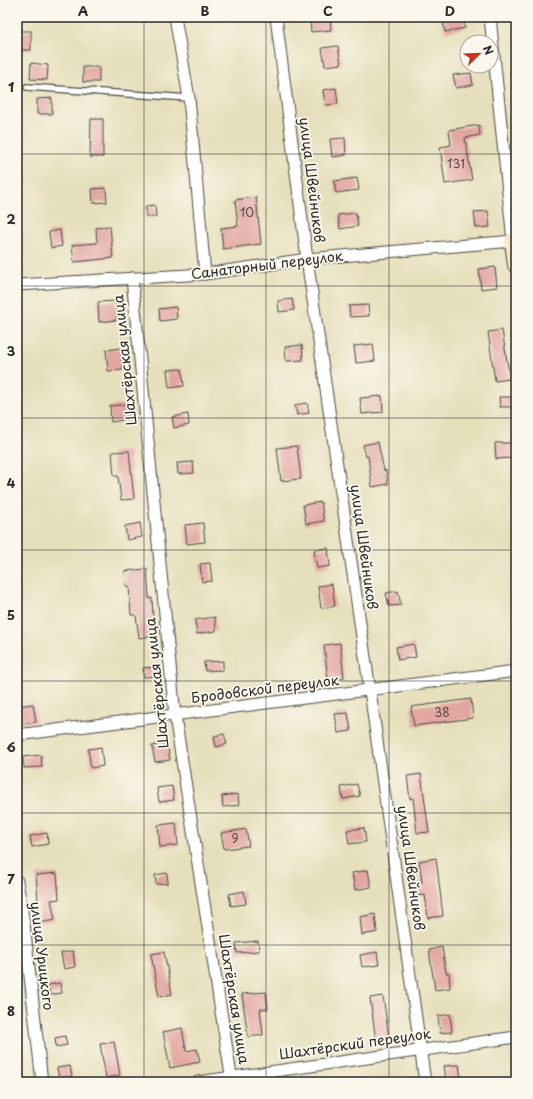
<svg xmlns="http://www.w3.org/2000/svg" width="533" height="1099" font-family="'Playpen Sans',sans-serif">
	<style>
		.building { fill: #e2a6a1 }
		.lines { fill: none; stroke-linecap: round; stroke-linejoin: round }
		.lane-casing { stroke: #474641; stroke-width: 8 }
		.street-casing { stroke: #474641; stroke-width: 13 }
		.secondary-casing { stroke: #474641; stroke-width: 18 }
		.lane { stroke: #fff; stroke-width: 5.5 }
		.street { stroke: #fff; stroke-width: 11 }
		.secondary { stroke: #fae7c3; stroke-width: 16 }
		.grid { fill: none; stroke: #2b2b2b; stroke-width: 1; stroke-opacity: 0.55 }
		.labels { text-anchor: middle; stroke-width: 3.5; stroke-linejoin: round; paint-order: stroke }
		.number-label { font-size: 12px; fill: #594a48 }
		.street-label { font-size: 14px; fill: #2b2b2b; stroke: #fbf7ec }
		.neatline { fill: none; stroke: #2b2b2b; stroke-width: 1.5 }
		.grid-label { font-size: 13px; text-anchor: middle; font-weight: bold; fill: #2b2b2b }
	</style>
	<rect width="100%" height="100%" fill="#fbf7ec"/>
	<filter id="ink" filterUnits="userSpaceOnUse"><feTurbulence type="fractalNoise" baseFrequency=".025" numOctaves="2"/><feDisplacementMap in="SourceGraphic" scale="8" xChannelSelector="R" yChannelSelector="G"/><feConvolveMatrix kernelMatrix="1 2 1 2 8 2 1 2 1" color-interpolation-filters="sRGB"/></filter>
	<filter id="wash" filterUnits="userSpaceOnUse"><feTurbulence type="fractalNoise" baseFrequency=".012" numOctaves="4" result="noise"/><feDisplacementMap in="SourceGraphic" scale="16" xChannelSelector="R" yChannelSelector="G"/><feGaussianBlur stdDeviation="0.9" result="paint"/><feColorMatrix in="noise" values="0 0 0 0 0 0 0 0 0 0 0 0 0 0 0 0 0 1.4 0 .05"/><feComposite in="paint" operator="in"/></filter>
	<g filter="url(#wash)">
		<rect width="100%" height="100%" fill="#e6dfbb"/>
		<g id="blocks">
			<g class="building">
				<polygon points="330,17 331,30 311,32 310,19"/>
				<polygon points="442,17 463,17 465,28 445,32"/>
				<rect x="17" y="31" width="14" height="19"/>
				<polygon points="338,46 341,64 325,66 322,48"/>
				<polygon points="31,63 48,65 47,80 30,79"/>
				<rect x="83" y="67" width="16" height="15"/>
				<polygon points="471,73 473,85 456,88 453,75"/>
				<polygon points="336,88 338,104 325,105 323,90"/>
				<polygon points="52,98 52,114 37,114 37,99"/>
				<polygon points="91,119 103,119 103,157 90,157"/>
				<polygon points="479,125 480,135 465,138 472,180 445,184 440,147 451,145 449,130"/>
				<polygon points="345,138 346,155 332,157 330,139"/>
				<polygon points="357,178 359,190 336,193 334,181"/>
				<polygon points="106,188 107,202 93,203 92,189"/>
				<polygon points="256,197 261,244 223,249 221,228 238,226 235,200"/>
				<polygon points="155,205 156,217 146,217 146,206"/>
				<polygon points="488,211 490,227 476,228 474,212"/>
				<polygon points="356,213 358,226 340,229 338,215"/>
				<polygon points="110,226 113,258 74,262 72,245 97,243 96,228"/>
				<polygon points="60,230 62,246 51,248 49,232"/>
				<polygon points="495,267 497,287 481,289 479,269"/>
				<polygon points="292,299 294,310 279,312 278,301"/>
				<polygon points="115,301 117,320 99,322 98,302"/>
				<polygon points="368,305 369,316 350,317 349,306"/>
				<polygon points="176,307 177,319 160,321 159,309"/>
				<polygon points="502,330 510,379 495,381 488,332"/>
				<polygon points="373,344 375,361 356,363 354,346"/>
				<polygon points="302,345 303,360 286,361 285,347"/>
				<polygon points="121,348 123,370 108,371 106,350"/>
				<polygon points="182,369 184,386 169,388 167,370"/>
				<polygon points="382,396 383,412 362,414 360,398"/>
				<polygon points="499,397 512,397 512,407 500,407"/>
				<polygon points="307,403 309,413 297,415 295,405"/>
				<polygon points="128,404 129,419 111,422 110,406"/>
				<polygon points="188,414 189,425 174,428 172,417"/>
				<polygon points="378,442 384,471 386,470 388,484 372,487 368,456 366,457 363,445"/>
				<polygon points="495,443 513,443 513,458 496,459"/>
				<polygon points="297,446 301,479 281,481 277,448"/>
				<polygon points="129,451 134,499 121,500 118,476 114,476 112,452"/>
				<polygon points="193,462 194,473 178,474 177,463"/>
				<polygon points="321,502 324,521 306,524 303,505"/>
				<polygon points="140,523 142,537 127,540 125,526"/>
				<polygon points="203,523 205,542 187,544 185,525"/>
				<polygon points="328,548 330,566 317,568 314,550"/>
				<polygon points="210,563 212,581 202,582 200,564"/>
				<polygon points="147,569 149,599 152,598 154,636 139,638 136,615 131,615 129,586 126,586 125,571"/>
				<polygon points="332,584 335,606 321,608 318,586"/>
				<polygon points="398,591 401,605 389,606 386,593"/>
				<polygon points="215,617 216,631 197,634 195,620"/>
				<polygon points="340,643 344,678 328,680 324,645"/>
				<polygon points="414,644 416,657 398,660 396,647"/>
				<polygon points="223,661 223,670 205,671 204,662"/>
				<polygon points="157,667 158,676 144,677 143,668"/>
				<polygon points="471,699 473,718 414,726 411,707"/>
				<polygon points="33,704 36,722 21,724 18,706"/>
				<polygon points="348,713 351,731 338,733 335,714"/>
				<polygon points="224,734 227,744 216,747 214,736"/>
				<polygon points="167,743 170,760 155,762 152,746"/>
				<polygon points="101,747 103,766 91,768 88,749"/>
				<polygon points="41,755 42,767 24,768 23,757"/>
				<polygon points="421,774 429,832 417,833 413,798 410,799 407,776"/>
				<polygon points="357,784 360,796 343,799 341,787"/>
				<polygon points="172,786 174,800 159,802 157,788"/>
				<polygon points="238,794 239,805 223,807 222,796"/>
				<polygon points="176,823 178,845 160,847 158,825"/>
				<polygon points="364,828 366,842 349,844 347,830"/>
				<polygon points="246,829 249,846 224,849 221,833"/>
				<polygon points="47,833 48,844 32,847 30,836"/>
				<polygon points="436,858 443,916 428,918 425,895 416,896 415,883 422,882 419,861"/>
				<polygon points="368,870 371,887 355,890 352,873"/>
				<polygon points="57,873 59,899 51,900 55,920 40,923 36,875"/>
				<polygon points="167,873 168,883 156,884 155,875"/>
				<polygon points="244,891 246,904 231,906 229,894"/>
				<polygon points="375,914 377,932 362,935 360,917"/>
				<polygon points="258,941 259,951 237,953 236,943"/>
				<polygon points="442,947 446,973 449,973 450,988 435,990 429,950"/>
				<polygon points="73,951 75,967 64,969 61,953"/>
				<polygon points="164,952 172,994 159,997 151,954"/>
				<polygon points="377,952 379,965 362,967 360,955"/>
				<polygon points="60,983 62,993 50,995 48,985"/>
				<polygon points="266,992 268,1009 260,1009 263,1035 248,1037 242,994"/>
				<polygon points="383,996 389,1039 376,1041 370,998"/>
				<polygon points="450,1014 452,1032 440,1033 438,1016"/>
				<polygon points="182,1028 186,1051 197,1049 200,1062 170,1068 163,1032"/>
				<polygon points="65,1036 67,1045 56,1047 55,1038"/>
				<polygon points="114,1042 120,1075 106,1078 100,1044"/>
				<polygon points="459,1065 461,1078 446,1080 444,1066"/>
				<polygon points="70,1066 72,1076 59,1078 57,1068"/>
			</g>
		</g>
	</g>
	<g filter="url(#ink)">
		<use href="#blocks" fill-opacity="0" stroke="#474641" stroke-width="1"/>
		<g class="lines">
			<defs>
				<polyline id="lane" points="27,87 189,98"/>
				<g id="street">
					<polyline points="175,17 189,98 205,274"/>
					<polyline points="276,17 307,259 370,691 425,1082"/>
					<polyline points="132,278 175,716 232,1082"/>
					<polyline points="17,285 205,274 307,259 513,241 490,17"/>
					<polyline points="17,735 516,671"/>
					<polyline points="17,881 24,924 42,1082"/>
					<polyline points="198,1082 516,1037"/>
				</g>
				<polyline id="secondary" points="516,241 513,241 516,265"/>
			</defs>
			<use href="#lane" class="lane-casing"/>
			<use href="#street" class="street-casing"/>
			<use href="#secondary" class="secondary-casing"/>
			<use href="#lane" class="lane"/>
			<use href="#street" class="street"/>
			<use href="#secondary" class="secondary"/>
		</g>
	</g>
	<path class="grid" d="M144,17V1082M266,17V1082M389,17V1082M17,154H516M17,286H516M17,418H516M17,550H516M17,681H516M17,813H516M17,945H516"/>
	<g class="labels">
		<g class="number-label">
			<text x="456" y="168">131</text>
			<text x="247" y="217">10</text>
			<text x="442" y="717">38</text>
			<text x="235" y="843">9</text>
		</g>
		<g class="street-label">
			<text transform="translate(312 180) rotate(83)" y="5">улица Швейников</text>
			<text transform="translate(267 265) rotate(-7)" y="5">Санаторный переулок</text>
			<text transform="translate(125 360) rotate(-96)" y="5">Шахтёрская улица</text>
			<text transform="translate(364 547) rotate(82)" y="5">улица Швейников</text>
			<text transform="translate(157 683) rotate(-96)" y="5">Шахтёрская улица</text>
			<text transform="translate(265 689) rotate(-7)" y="5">Бродовской переулок</text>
			<text transform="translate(411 868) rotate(82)" y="5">улица Швейников</text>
			<text transform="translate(42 956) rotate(83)" y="5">улица Урицкого</text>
			<text transform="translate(234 999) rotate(81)" y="5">Шахтёрская улица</text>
			<text transform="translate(355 1044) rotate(-8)" y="5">Шахтёрский переулок</text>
		</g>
	</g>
	<rect width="533" height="1099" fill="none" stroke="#fbf7ec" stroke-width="44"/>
	<g transform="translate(479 54) rotate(67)"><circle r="19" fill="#fbf7ec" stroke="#a8a59f"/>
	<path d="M0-3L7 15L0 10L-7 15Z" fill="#c8321e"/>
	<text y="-6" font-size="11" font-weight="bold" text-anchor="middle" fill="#2b2b2b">N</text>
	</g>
	<rect x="22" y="22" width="489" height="1055" class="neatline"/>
	<g class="grid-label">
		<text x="83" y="16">A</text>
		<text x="205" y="16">B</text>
		<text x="328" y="16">C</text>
		<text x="450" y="16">D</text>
		<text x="11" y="92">1</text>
		<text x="11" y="224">2</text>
		<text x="11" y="356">3</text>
		<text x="11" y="488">4</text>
		<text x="11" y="620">5</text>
		<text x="11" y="752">6</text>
		<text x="11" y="884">7</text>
		<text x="11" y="1016">8</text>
	</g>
</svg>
